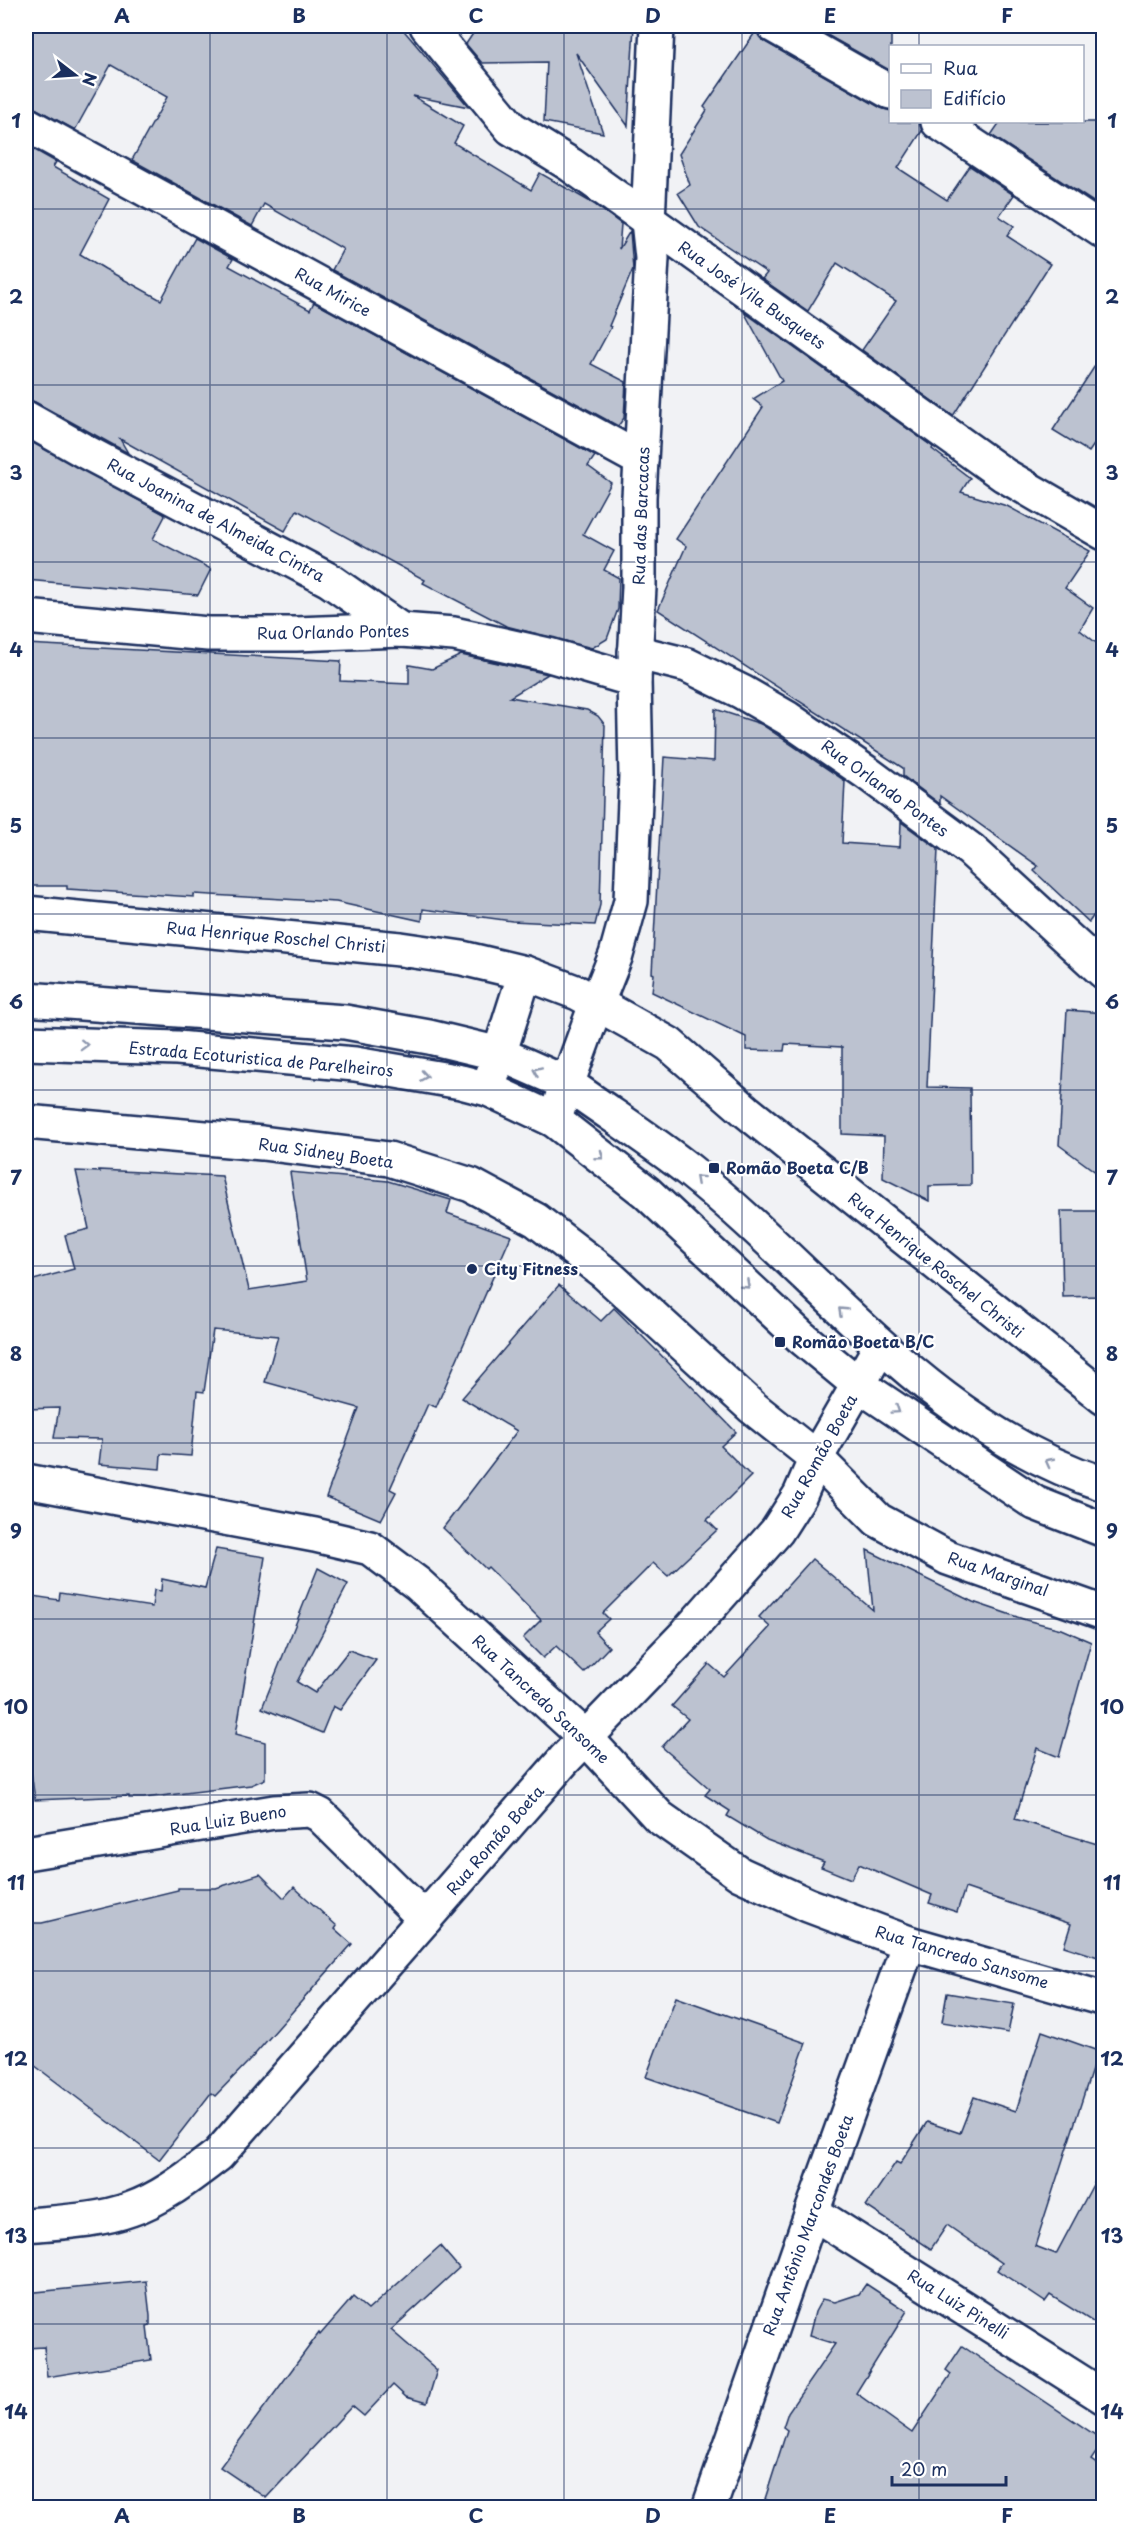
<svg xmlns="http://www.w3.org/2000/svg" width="1129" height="2533" font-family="'Playpen Sans',sans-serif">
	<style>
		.building { fill: #bcc2d0; stroke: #1b2f5e; stroke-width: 1.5 }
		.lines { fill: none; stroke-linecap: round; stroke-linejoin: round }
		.minor-casing { stroke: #1b2f5e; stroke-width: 38 }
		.primary-casing { stroke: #1b2f5e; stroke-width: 38 }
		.minor { stroke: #fff; stroke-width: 33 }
		.primary { stroke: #fff; stroke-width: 33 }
		.oneway { stroke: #8d97ae }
		.grid { fill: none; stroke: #1b2f5e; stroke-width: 1.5; stroke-opacity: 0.55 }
		.poi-dot { fill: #1b2f5e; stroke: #fff; stroke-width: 2 }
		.labels { text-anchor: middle; stroke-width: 4.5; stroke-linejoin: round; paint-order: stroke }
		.street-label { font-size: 16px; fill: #1b2f5e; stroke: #fff }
		.poi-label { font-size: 16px; font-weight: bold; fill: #1b2f5e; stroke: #fff; text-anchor: start }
		.neatline { fill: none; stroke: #1b2f5e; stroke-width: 2 }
		.grid-label { font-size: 20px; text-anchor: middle; font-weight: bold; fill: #1b2f5e }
	</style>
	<rect width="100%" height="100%" fill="#f1f2f5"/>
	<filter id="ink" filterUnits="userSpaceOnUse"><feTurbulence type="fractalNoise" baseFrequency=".0167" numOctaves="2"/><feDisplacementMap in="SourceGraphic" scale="12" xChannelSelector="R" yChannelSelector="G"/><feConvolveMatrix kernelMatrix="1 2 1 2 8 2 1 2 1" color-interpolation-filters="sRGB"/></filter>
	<g filter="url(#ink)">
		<g class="building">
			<polygon points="26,26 400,26 469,107 413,96 463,126 454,143 531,190 540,173 594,204 621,224 619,249 630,231 633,269 609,326 611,327 591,364 626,382 624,418 618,426 332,270 343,249 264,204 252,226 132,160 167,97 111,65 75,130 35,108 26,105"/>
			<polygon points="478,26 634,26 628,126 576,53 603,133 544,122 547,62 482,63 466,44"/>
			<polygon points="811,26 891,26 891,71"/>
			<polygon points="756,31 765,42 881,108 891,111 891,122 919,122 922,131 898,168 947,200 970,166 1014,195 999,216 1014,226 1007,236 1050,264 953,416 862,350 896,301 837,263 808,311 762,279 767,273 699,227 678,193 690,185 679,154 707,110 704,107"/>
			<polygon points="1000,122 1104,122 1104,209 991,135"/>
			<polygon points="26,145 56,162 53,167 109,199 80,254 105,269 161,300 195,238 233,259 229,266 310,310 314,302 595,456 588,466 611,483 583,534 614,551 604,570 619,578 618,609 607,639 592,648 506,626 423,583 425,580 297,510 285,531 120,439 128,453 35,402 26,399"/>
			<polygon points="744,312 933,447 932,449 970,478 961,492 1007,506 1090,551 1065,588 1093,608 1080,630 1104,649 1104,901 1089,922 1034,871 1038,866 940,796 940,804 903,776 903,768 658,610 686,546 676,539 763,407 753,399 782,381"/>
			<polygon points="1104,352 1104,430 1089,452 1053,430"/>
			<polygon points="26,439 164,514 165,516 153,539 211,569 198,595 26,580"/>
			<polygon points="26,644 341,661 340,681 409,684 409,665 432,669 461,655 548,674 510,697 587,710 598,716 605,725 600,905 595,925 512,921 423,909 422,921 336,902 194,894 194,897 67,889 67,886 26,886"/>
			<polygon points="715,709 761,724 845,781 842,843 900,847 901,822 938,849 927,1087 970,1088 971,1185 929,1186 929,1201 883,1178 884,1136 842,1134 842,1047 785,1044 784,1051 746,1050 746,1037 652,992 654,974 652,973 664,757 714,761"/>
			<polygon points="1067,1010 1104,1013 1104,1178 1059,1145"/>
			<polygon points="99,1170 222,1176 249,1290 307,1281 290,1172 388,1181 451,1200 447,1213 511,1236 436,1407 428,1404 390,1489 396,1492 381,1520 326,1497 359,1408 265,1382 278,1336 213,1330 204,1392 197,1391 191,1456 161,1454 160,1469 99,1464 102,1439 54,1438 59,1408 26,1409 26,1282 74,1269 65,1235 89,1229 76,1171 100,1172"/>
			<polygon points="1061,1211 1100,1211 1101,1296 1063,1297"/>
			<polygon points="559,1285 601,1321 614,1308 658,1352 736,1432 721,1446 751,1476 707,1520 717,1530 668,1576 653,1563 603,1613 609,1619 595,1632 609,1647 584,1673 556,1646 543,1658 523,1638 541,1620 488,1567 486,1569 443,1528 517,1431 462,1398"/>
			<polygon points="216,1549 265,1557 236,1734 265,1742 265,1779 251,1785 144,1798 129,1798 129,1796 35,1800 26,1735 26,1595 59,1600 60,1593 152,1607 154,1590 161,1591 162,1579 205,1588"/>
			<polygon points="867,1550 973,1602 1026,1620 1061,1629 1091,1642 1059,1757 1037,1748 1015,1819 1104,1846 1104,1959 1064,1946 1071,1924 965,1888 957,1912 929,1903 932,1895 859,1864 851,1879 821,1867 824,1862 767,1840 727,1816 730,1811 705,1795 710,1789 662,1747 688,1719 672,1706 709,1664 724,1677 770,1627 759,1617 812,1559 873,1610"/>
			<polygon points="318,1568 348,1584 297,1682 315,1693 349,1650 376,1660 340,1710 333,1706 322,1733 262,1708"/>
			<polygon points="260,1874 284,1898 294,1887 337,1926 335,1929 352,1944 249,2061 215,2096 211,2093 159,2160 26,2059 26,1923 42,1923 178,1890 178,1888 216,1888"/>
			<polygon points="947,1993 1014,2004 1008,2033 942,2022"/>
			<polygon points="676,1997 806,2043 777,2123 646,2077"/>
			<polygon points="1042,2031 1098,2051 1035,2246 1056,2254 1104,2164 1104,2329 1050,2295 1045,2302 997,2270 1002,2263 947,2225 931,2249 866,2206 896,2162 900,2164 927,2122 960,2133 974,2097 1016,2111"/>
			<polygon points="440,2246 459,2268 391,2330 437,2370 427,2403 406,2397 393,2385 364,2416 352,2406 266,2498 220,2467 319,2333 320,2335 353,2297 368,2310"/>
			<polygon points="146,2281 150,2316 150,2326 147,2327 151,2360 47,2377 44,2347 26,2348 26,2293"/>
			<polygon points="866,2284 907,2311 856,2393 912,2433 951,2374 946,2370 962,2346 1104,2441 1091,2460 1104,2469 1104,2508 779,2508 765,2499 787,2430 783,2427 788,2412 835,2344 809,2336 815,2312 822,2299 835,2302 859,2294"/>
		</g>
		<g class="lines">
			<defs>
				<g id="minor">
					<polyline points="427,26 511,128 571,165 1004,475 1104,533"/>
					<polyline points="774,26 890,92"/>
					<polyline points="938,122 1104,232"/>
					<polyline points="26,124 641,460"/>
					<polyline points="26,418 86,452 329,580 401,630"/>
					<polyline points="26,617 208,634 296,634 401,630 454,634 549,655 634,680"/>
					<polyline points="635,652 687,665 742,692 787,718 867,773 971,850 1104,972"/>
					<polyline points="26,913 400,949 462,958 525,973 578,993 669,1044 746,1111 1104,1398"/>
					<polyline points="488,1089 525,973"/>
					<polyline points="554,1120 597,1002 616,955 631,901 636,775 634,680 639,587 639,497 652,258 648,221 657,26"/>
					<polyline points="26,1122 262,1143 389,1159 471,1185 536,1220 605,1273 752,1407 816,1458 878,1520 948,1558 1104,1613"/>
					<polyline points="26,1481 315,1535 370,1548 418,1584 585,1737 659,1817 740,1874 808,1905 909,1943 1104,1999"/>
					<polyline points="26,1853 274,1812 310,1810 320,1815 425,1919"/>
					<polyline points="812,2212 1104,2397"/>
					<path d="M26,2225C60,2222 98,2221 131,2209C163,2198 191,2175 218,2155L564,1760L685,1635L777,1531L800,1495L816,1458L880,1347"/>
					<polyline points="709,2508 812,2212 909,1943"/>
				</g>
				<g id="primary">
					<path d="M26,999L345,1022L429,1037L500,1054L568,1084C608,1113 651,1140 690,1171C825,1279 932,1429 1104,1484"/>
					<polyline points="26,1043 177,1048 355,1064 461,1082 488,1089 554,1120 646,1192 801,1337 859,1385 1035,1503 1104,1530"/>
				</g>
			</defs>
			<use href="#minor" class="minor-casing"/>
			<use href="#primary" class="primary-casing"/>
			<use href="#minor" class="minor"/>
			<use href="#primary" class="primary"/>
		</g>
		<defs><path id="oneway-chevron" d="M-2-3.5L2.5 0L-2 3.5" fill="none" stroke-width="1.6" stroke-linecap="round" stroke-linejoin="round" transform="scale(1.5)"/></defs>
		<g class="oneway">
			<use href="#oneway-chevron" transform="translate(84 1045) rotate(2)"/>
			<use href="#oneway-chevron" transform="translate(537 1071) rotate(-156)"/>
			<use href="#oneway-chevron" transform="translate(424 1076) rotate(9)"/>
			<use href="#oneway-chevron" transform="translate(600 1156) rotate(38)"/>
			<use href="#oneway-chevron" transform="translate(699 1179) rotate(-138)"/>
			<use href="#oneway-chevron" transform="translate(746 1285) rotate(43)"/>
			<use href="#oneway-chevron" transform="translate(842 1311) rotate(-137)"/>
			<use href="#oneway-chevron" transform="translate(896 1410) rotate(34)"/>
			<use href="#oneway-chevron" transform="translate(1049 1462) rotate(-152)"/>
		</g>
	</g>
	<path class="grid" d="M210,26V2508M387,26V2508M564,26V2508M742,26V2508M919,26V46M919,122V2508M26,209H1104M26,385H1104M26,562H1104M26,738H1104M26,914H1104M26,1090H1104M26,1266H1104M26,1443H1104M26,1619H1104M26,1795H1104M26,1971H1104M26,2148H1104M26,2324H1104"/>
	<g class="poi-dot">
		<rect x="708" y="1162" width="12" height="12" rx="3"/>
		<circle cx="472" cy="1269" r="6"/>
		<rect x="774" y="1336" width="12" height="12" rx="3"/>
	</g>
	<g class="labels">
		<g class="street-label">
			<text transform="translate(333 292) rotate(29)" y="6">Rua Mirice</text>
			<text transform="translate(752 295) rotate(35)" y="6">Rua José Vila Busquets</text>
			<text transform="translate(641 516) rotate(-88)" y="6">Rua das Barcacas</text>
			<text transform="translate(216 520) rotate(28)" y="6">Rua Joanina de Almeida Cintra</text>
			<text transform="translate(333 632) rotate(-1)" y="6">Rua Orlando Pontes</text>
			<text transform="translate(885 788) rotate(36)" y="6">Rua Orlando Pontes</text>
			<text transform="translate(276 937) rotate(5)" y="6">Rua Henrique Roschel Christi</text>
			<text transform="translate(261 1059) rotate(5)" y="6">Estrada Ecoturistica de Parelheiros</text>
			<text transform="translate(326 1153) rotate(8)" y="6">Rua Sidney Boeta</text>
			<text transform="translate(936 1265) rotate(39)" y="6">Rua Henrique Roschel Christi</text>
			<text transform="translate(819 1456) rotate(-61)" y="6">Rua Romão Boeta</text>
			<text transform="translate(998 1574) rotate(19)" y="6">Rua Marginal</text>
			<text transform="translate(541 1699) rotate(43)" y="6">Rua Tancredo Sansome</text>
			<text transform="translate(228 1820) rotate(-9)" y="6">Rua Luiz Bueno</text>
			<text transform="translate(495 1840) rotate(-49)" y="6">Rua Romão Boeta</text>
			<text transform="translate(962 1957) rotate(17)" y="6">Rua Tancredo Sansome</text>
			<text transform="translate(808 2225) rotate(-70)" y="6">Rua Antônio Marcondes Boeta</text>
			<text transform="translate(958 2304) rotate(32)" y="6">Rua Luiz Pinelli</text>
		</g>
		<g class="poi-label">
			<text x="726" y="1174">Romão Boeta C/B</text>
			<text x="484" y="1275">City Fitness</text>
			<text x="792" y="1348">Romão Boeta B/C</text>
		</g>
	</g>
	<rect width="1129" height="2533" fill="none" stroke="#fff" stroke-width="66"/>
	<rect x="889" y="45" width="195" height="78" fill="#ffffff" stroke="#a4acbf" stroke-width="1.5"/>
	<rect x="901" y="64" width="30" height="9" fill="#ffffff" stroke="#a4acbf" stroke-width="1.5"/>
	<text x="943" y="75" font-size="18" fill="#1b2f5e">Rua</text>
	<rect x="901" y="90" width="30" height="18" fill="#bcc2d0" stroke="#a4acbf" stroke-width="1.5"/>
	<text x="943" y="105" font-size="18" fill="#1b2f5e">Edifício</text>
	<g transform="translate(75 75) rotate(107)" stroke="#ffffff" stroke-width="4.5" paint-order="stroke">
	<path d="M0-4.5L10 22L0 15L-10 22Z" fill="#1b2f5e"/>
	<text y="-9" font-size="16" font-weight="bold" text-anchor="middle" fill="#1b2f5e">N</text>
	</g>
	<path d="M892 2476v9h114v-9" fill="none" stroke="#1b2f5e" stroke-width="3"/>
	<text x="901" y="2476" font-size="18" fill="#1b2f5e" stroke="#ffffff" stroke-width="4.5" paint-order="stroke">20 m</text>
	<rect x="33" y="33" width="1063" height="2467" class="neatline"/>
	<g class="grid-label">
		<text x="122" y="23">A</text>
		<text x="299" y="23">B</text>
		<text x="476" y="23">C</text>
		<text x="653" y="23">D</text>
		<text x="830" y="23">E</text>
		<text x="1007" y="23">F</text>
		<text x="16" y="128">1</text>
		<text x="1112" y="128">1</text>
		<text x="16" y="304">2</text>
		<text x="1112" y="304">2</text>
		<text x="16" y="480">3</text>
		<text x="1112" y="480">3</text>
		<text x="16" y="657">4</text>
		<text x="1112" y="657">4</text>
		<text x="16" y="833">5</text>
		<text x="1112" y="833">5</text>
		<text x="16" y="1009">6</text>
		<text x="1112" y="1009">6</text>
		<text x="16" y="1185">7</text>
		<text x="1112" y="1185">7</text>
		<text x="16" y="1361">8</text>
		<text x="1112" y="1361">8</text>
		<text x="16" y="1538">9</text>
		<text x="1112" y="1538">9</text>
		<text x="16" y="1714">10</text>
		<text x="1112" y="1714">10</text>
		<text x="16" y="1890">11</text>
		<text x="1112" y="1890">11</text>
		<text x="16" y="2066">12</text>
		<text x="1112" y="2066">12</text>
		<text x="16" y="2243">13</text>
		<text x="1112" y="2243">13</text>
		<text x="16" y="2419">14</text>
		<text x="1112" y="2419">14</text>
		<text x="122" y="2523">A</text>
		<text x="299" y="2523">B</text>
		<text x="476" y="2523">C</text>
		<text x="653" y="2523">D</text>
		<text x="830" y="2523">E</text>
		<text x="1007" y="2523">F</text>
	</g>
</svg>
